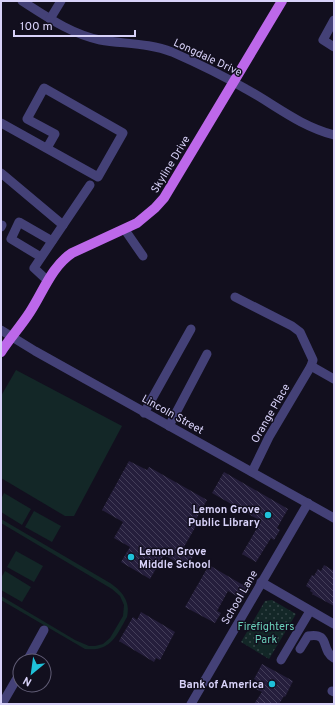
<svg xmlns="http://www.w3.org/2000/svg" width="335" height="705" font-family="Overpass,sans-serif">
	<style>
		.green { fill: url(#green-dots) }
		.pitch { fill: #132727 }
		.building { fill: url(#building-back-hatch) }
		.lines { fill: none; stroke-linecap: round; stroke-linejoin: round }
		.minor { stroke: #444177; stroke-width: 9 }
		.major { stroke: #bd68ea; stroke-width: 10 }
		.poi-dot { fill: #1fc1d9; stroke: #120f1e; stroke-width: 1.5 }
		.labels { text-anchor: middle; stroke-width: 3; stroke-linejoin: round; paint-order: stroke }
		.street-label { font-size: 11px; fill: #d8d2f9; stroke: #120f1e }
		.poi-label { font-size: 11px; font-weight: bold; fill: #d8d2f9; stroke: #120f1e; text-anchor: end }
		.park-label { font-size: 11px; fill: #69ceb8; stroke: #120f1e }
	</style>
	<defs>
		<pattern id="green-dots" width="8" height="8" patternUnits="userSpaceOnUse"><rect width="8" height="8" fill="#132727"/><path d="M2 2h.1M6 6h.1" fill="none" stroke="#354547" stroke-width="1.8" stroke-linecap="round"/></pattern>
		<pattern id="building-back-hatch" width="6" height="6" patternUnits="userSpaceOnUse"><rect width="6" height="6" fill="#251e3c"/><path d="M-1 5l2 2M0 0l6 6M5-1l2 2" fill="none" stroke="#443e59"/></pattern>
	</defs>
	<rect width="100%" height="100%" fill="#120f1e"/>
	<polygon class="green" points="272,600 296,614 269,659 241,642 265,601"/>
	<g class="pitch">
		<polygon points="16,370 122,426 74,516 65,516 1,478 1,396"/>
		<polygon points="4,493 31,509 22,525 1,512 1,499"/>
		<polygon points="34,511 61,526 52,542 25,527"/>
		<path d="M1,519L110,583C122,591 131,602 127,617C116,636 111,652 85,649L1,600V596L75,640L89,646H95L103,644L110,638L123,616L124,605L120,596L112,589L1,523Z"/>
		<polygon points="16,551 43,566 34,582 7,567"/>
		<polygon points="5,571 31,587 22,602 1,590 1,578"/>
		<polygon points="274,620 283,626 268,653 255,645 266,626 269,628"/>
	</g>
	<g class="building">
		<polygon points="129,461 147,470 149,467 207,500 194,523 197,524 184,547 195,553 187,568 164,555 150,579 121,562 130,547 114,538 123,522 102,510"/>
		<polygon points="224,472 288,509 277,528 280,530 274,540 271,538 256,562 242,554 261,521 212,493"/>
		<polygon points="209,565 248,588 242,599 228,591 217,611 221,613 215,623 185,607"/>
		<polygon points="324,565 334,571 334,606 312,594 313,593 310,591 311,589 306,586 312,575 314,576 318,569 321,571"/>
		<polygon points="141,612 175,632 160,660 156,658 154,662 119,641 133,617 137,620"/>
		<polygon points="262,664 293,681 285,697 284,696 279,704 254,704 262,692 252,687 256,680 254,679"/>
	</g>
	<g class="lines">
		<g class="minor">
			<path d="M22,1C47,17 71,34 100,40C124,44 149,43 172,52C197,63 222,75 246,89C277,106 298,125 334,135"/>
			<polyline points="50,19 61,1"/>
			<polyline points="334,20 323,40 334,47"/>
			<polyline points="1,123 98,177 123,133 44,88 27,119 55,134 47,148"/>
			<polyline points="1,173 63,225"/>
			<polyline points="1,227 2,225"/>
			<polyline points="125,230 143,256"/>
			<polyline points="41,257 11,239 19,222 52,241"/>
			<polyline points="48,281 34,268 90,185"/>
			<polyline points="235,297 292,326 300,332 313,360 311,366 269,437 252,472"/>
			<polyline points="1,330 35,351 334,518"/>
			<polyline points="311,366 334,379"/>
			<polyline points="144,413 191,329"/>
			<polyline points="169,426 207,354"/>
			<polyline points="261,582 334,624"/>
			<path d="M300,649L308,636C331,632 320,650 334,658"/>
			<polyline points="281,660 310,611"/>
			<polyline points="27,661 44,630"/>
			<polyline points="332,691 334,692"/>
			<polyline points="2,704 20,673"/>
			<polyline points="191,704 308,503"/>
		</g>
		<path class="major" d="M1,352C10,338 21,326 30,312C43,292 52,266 72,253L137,223L155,208L164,198L282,1"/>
	</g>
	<g class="poi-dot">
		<circle cx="268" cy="515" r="4"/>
		<circle cx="131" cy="557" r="4"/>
		<circle cx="272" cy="684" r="4"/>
	</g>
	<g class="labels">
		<g class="street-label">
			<text transform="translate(208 57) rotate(25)" y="4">Longdale Drive</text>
			<text transform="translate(170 164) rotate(-59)" y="4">Skyline Drive</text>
			<text transform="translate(270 413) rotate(-60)" y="4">Orange Place</text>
			<text transform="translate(173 414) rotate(29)" y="4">Lincoln Street</text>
			<text transform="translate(239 597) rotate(-60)" y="4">School Lane</text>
		</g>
		<g class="poi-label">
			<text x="260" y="513">Lemon Grove<tspan x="260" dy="13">Public Library</tspan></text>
			<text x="139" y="555" text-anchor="start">Lemon Grove<tspan x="139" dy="13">Middle School</tspan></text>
			<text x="264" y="688">Bank of America</text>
		</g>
		<g class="park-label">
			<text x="266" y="630">Firefighters<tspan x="266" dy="13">Park</tspan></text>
		</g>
	</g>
	<rect width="335" height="705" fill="none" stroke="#d8d2f9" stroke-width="4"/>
	<g transform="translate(32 673) rotate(209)"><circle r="19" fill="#120f1e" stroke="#615d76"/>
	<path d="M0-3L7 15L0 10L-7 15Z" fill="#1fc1d9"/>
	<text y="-6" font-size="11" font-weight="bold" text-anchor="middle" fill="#d8d2f9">N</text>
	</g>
	<path d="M14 30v6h121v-6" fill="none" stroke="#d8d2f9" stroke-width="2"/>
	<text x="20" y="30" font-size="12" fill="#d8d2f9" stroke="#120f1e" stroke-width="3" paint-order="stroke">100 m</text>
</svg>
